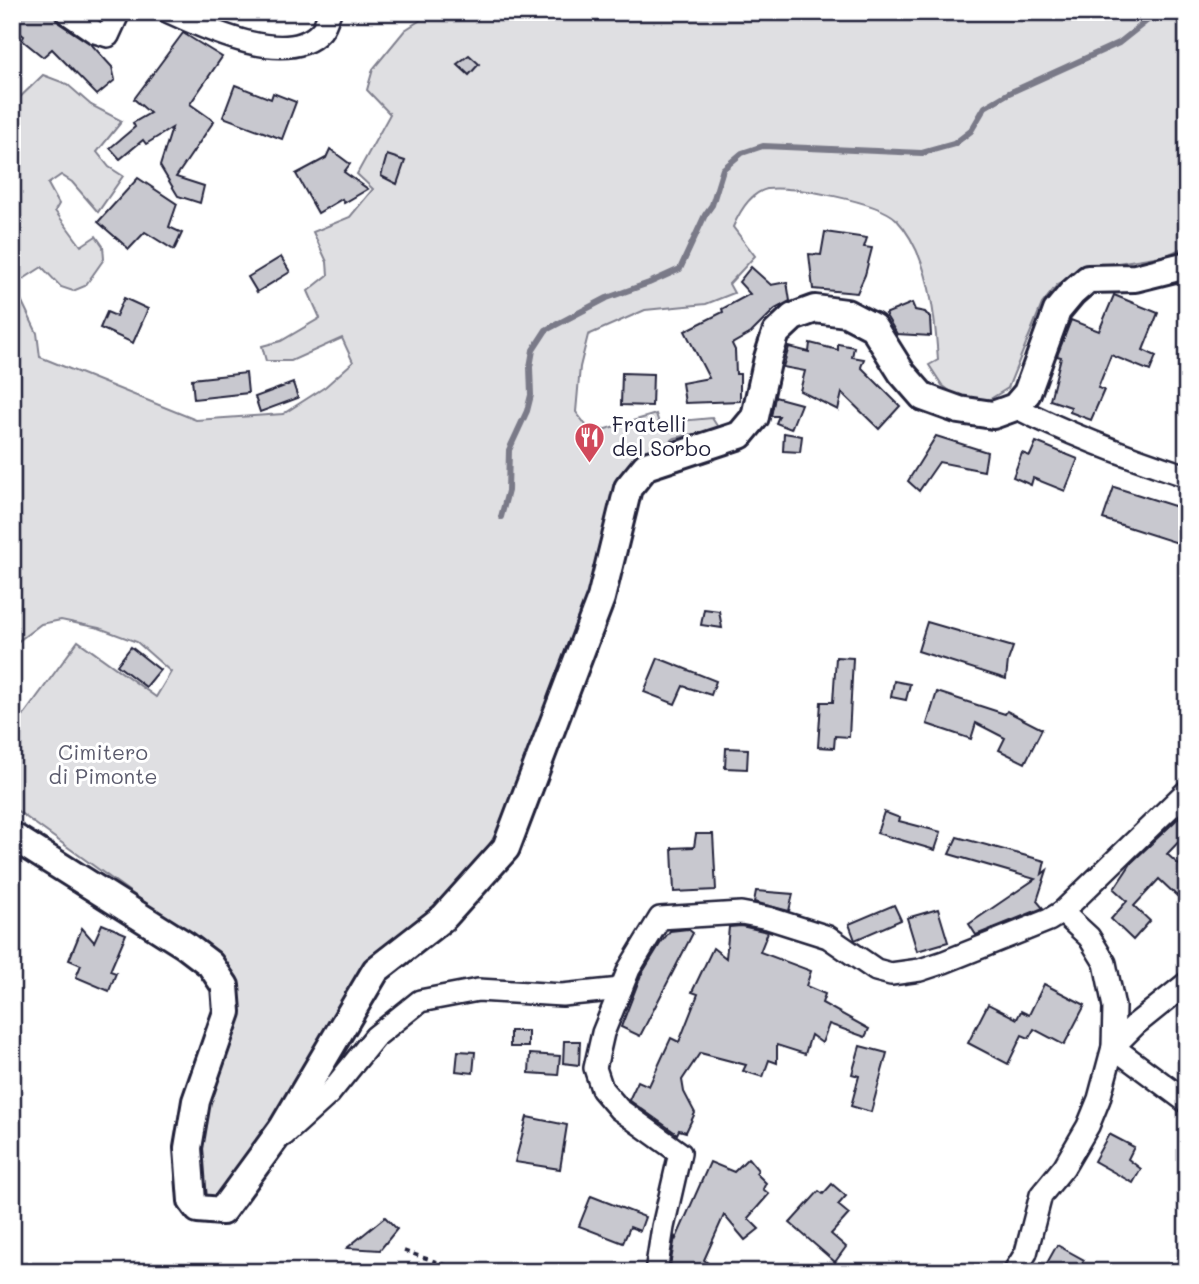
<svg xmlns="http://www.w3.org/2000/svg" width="1199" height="1284" font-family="Mali,sans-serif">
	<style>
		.green { fill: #dfdfe2; stroke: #80808e; stroke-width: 2 }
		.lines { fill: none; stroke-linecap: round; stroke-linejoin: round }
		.stream { stroke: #7a7a88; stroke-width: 6 }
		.building { fill: #c8c8cf; stroke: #22223b; stroke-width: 2 }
		.minor-casing { stroke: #22223b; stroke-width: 26 }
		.major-casing { stroke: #22223b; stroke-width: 32 }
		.path { stroke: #22223b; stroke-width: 3.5; stroke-dasharray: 5 5; stroke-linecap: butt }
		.minor { stroke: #fff; stroke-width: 21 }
		.major { stroke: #fff; stroke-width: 26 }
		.labels { text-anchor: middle; stroke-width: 6; stroke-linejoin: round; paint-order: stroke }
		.poi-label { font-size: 21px; fill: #22223b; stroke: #fff; text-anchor: start }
		.park-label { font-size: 21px; fill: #5b5b6d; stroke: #fff }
	</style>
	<rect width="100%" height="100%" fill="#fff"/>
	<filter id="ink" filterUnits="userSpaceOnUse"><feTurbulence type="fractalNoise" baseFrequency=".0143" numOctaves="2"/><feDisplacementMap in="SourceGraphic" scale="14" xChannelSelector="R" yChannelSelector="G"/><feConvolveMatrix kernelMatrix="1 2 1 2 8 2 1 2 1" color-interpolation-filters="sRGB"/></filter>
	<g filter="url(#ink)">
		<path class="green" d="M433,12H1187V246L1167,255L1093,267L1057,285L1042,304L1008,388L987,401L959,398L942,385L929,365L938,360C935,314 929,254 896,219C879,202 792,185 767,189C750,193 739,213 733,227L755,256L729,284L734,293L706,304L645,310L588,335L580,367L576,412L592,433L656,414L659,423L712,418L719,429L675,438L646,455L619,478L595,593L497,832L476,867L376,958L298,1085L224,1196L212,1201L200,1196L198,1119L235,985L223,959L12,807V731L78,641L156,697L171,672L137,642L99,628L61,620L41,624L12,646V105L43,75L67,84L91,105L122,121L97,152L109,167L123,176L98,212L72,182L61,175L48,184L59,204L55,211L81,246L96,236L103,246L104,259L85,286L73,291L61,287L42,267L14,285L37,333L40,357L196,420L283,414L325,387L353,362L342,338L291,361H266L262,346L281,341L320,318L308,291L328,275L327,262L313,232L350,217L373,189L357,174L390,114L367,90L373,69L405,30Z"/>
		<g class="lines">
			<polyline class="stream" points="501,517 508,491 509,450 527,411 531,395 530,367 533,350 546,330 607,298 649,283 680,269 705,215 712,205 723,169 742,153 763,146 922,153 954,144 971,131 985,107 1009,93 1119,43 1158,12"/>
		</g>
		<g class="building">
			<polygon points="12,12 53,12 59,23 92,45 112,67 115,80 97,95 52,49 43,57 22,40 24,36 12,27"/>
			<polygon points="183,33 222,57 190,104 214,121 176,177 204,186 200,203 178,196 160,166 172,128 146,144 143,140 120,159 110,148 135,127 133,123 150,113 134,99"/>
			<polygon points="469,55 479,64 469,75 457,64"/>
			<polygon points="235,85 271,99 273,93 296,102 282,139 223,117"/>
			<polygon points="330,149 350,164 344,172 368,189 344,203 342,199 318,213 296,174 326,158"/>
			<polygon points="387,155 405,161 397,184 381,176"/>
			<polygon points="138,178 177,204 169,227 182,233 174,250 145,232 129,249 98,222"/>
			<polygon points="825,232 867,238 864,247 872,248 865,275 857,293 813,289 809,254 821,255"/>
			<polygon points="281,257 290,272 257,292 248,277"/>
			<polygon points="751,267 771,285 787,282 790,301 775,309 751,333 732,344 735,350 736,374 740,374 740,401 685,403 682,383 709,378 685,331 723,312 722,309 750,294 739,282"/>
			<polygon points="1114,295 1158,313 1143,350 1156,356 1150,371 1111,355 1098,388 1104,390 1091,420 1070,412 1071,407 1050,400 1061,357 1057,356 1071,320 1099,331"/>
			<polygon points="124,298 148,309 133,343 100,328 107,312 116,316"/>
			<polygon points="912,303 915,310 925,312 930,318 931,336 897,334 885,314"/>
			<polygon points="810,343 838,350 838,344 854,347 852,357 864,359 861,367 900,406 879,429 842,393 838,410 800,391 805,371 783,367 789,347 809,352"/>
			<polygon points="246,373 248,393 194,399 192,379"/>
			<polygon points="622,373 653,374 652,406 621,405"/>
			<polygon points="293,383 298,398 260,412 255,397"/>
			<polygon points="775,397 801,404 791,429 776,423 779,416 771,416"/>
			<polygon points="784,433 802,436 800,452 783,451"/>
			<polygon points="936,436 987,452 984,471 939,462 919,491 908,481"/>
			<polygon points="1036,442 1078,459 1065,491 1033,478 1031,485 1013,477 1022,453 1030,456"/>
			<polygon points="1114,487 1187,510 1187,546 1103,519"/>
			<polygon points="704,609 719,611 722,628 701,625"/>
			<polygon points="927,622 1013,647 1008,661 1006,679 918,651"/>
			<polygon points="131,647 160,670 146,687 117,665"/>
			<polygon points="836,657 853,658 849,737 835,736 834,748 818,747 821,702 833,702"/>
			<polygon points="658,658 716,681 711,695 683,686 675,704 644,692"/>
			<polygon points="894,681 910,684 906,700 891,697"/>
			<polygon points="937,692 1005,714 1007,711 1042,729 1025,763 999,750 1005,738 976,723 971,739 927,724"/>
			<polygon points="726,748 748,749 747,769 725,768"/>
			<polygon points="1187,810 1187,833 1167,854 1187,872 1187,884 1177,896 1159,879 1134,906 1150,921 1133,940 1111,919 1127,901 1114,889 1132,862"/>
			<polygon points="884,812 900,818 899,821 941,832 935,850 877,833"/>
			<polygon points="696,834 713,834 716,890 674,892 672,848 694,847"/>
			<polygon points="957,837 1045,861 1042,874 1047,870 1037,901 1043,908 976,935 969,924 1035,879 949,854"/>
			<polygon points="756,891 793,894 789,911 754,902"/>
			<polygon points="894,905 901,920 855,940 849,924"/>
			<polygon points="938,909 948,942 917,951 907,918"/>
			<polygon points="102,924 126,934 110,971 116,973 109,991 76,977 81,965 69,960 82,928 94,942"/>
			<polygon points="741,926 768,932 760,952 811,971 806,986 825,994 822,1003 869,1029 865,1037 829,1024 822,1043 811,1035 805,1054 777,1045 777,1063 769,1060 763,1077 743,1071 746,1065 700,1053 682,1080 684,1092 695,1113 686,1132 679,1130 677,1134 629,1100 638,1081 649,1086 671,1038 679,1042 698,994 692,992 713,948 726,958 729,927"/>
			<polygon points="688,929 693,933 640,1036 621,1027 641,975 660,944 670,931"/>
			<polygon points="1044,984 1085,1005 1064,1045 1034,1029 1029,1038 1022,1035 1008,1064 968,1043 988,1004 1017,1019 1021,1011 1029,1015"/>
			<rect x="510" y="1031" width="18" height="16"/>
			<polygon points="564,1041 580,1041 579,1065 563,1063"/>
			<polygon points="860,1046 887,1053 871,1112 851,1106 859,1076 852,1074"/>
			<polygon points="458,1051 475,1052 473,1073 456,1071"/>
			<polygon points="530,1054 560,1056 558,1075 529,1073"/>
			<polygon points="527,1117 567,1125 560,1169 515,1162"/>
			<polygon points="1109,1134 1134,1147 1128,1159 1141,1169 1133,1183 1094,1161"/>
			<polygon points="748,1158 758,1170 756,1173 766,1183 763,1189 769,1194 748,1218 759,1229 745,1240 724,1215 704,1260 719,1272 669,1272 675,1237 676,1239 710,1162 734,1172"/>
			<polygon points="832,1184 846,1196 838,1205 849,1214 831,1234 846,1247 835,1262 790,1223 819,1191 823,1194"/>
			<polygon points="591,1196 645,1217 640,1231 630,1227 623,1243 579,1226"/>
			<polygon points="385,1217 397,1229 380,1250 347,1248"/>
			<polygon points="1057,1245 1084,1260 1077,1272 1042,1272"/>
		</g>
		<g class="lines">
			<defs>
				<g id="minor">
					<polyline points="66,12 95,32 108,36 119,12"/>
					<path d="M169,12C204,28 287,68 320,32C325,28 327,18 330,12"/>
					<path d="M1015,407C1070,435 1129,457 1187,476"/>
					<polyline points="1113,1047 1136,1024 1187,983"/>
					<polyline points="1113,1047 1187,1102"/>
					<polyline points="284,1135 329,1094 375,1037 420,1001 478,990 562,995 621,989"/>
					<polyline points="656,1272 663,1227 680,1153 619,1109 602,1089 595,1068 603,1033 629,969 660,918 741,913 768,918 828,937 876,970 891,974 920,970 944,962 1049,920 1062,912 1187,791"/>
					<polyline points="1014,1272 1026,1253 1041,1195 1064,1167 1088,1126 1099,1099 1113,1047 1114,1007 1105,963 1089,937 1062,912"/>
				</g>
				<polyline id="major" points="12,836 185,945 210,964 225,986 227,1012 196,1101 188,1148 192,1201 198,1209 222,1211 282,1129 376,970 444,917 506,848 601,598 628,488 646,466 740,435 755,417 768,358 776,333 793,317 815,309 846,313 873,327 902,373 923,397 959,410 993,415 1015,407 1027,393 1057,311 1072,293 1088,279 1135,278 1187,265"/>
			</defs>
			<use href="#minor" class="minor-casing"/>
			<use href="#major" class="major-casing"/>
			<polyline class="path" points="404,1251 467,1272"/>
			<use href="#minor" class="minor"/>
			<use href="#major" class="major"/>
		</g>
	</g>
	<defs>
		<symbol id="restaurant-pin" viewBox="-11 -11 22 30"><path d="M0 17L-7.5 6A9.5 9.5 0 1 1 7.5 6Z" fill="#d1495b" stroke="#fff"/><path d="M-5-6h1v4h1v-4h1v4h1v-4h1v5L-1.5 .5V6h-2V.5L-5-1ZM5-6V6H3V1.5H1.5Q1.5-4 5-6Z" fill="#fff"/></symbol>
	</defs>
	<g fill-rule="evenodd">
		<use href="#restaurant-pin" x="572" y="420" width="35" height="47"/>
	</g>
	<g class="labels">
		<g class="poi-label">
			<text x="612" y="432">Fratelli<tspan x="612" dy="24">del Sorbo</tspan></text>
		</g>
		<g class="park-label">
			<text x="103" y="760">Cimitero<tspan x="103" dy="24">di Pimonte</tspan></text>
		</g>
	</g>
	<rect width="1199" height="1284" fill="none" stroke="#fff" stroke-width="42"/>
	<rect x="21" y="21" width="1157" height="1242" fill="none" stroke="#22223b" stroke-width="2.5" filter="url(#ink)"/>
</svg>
